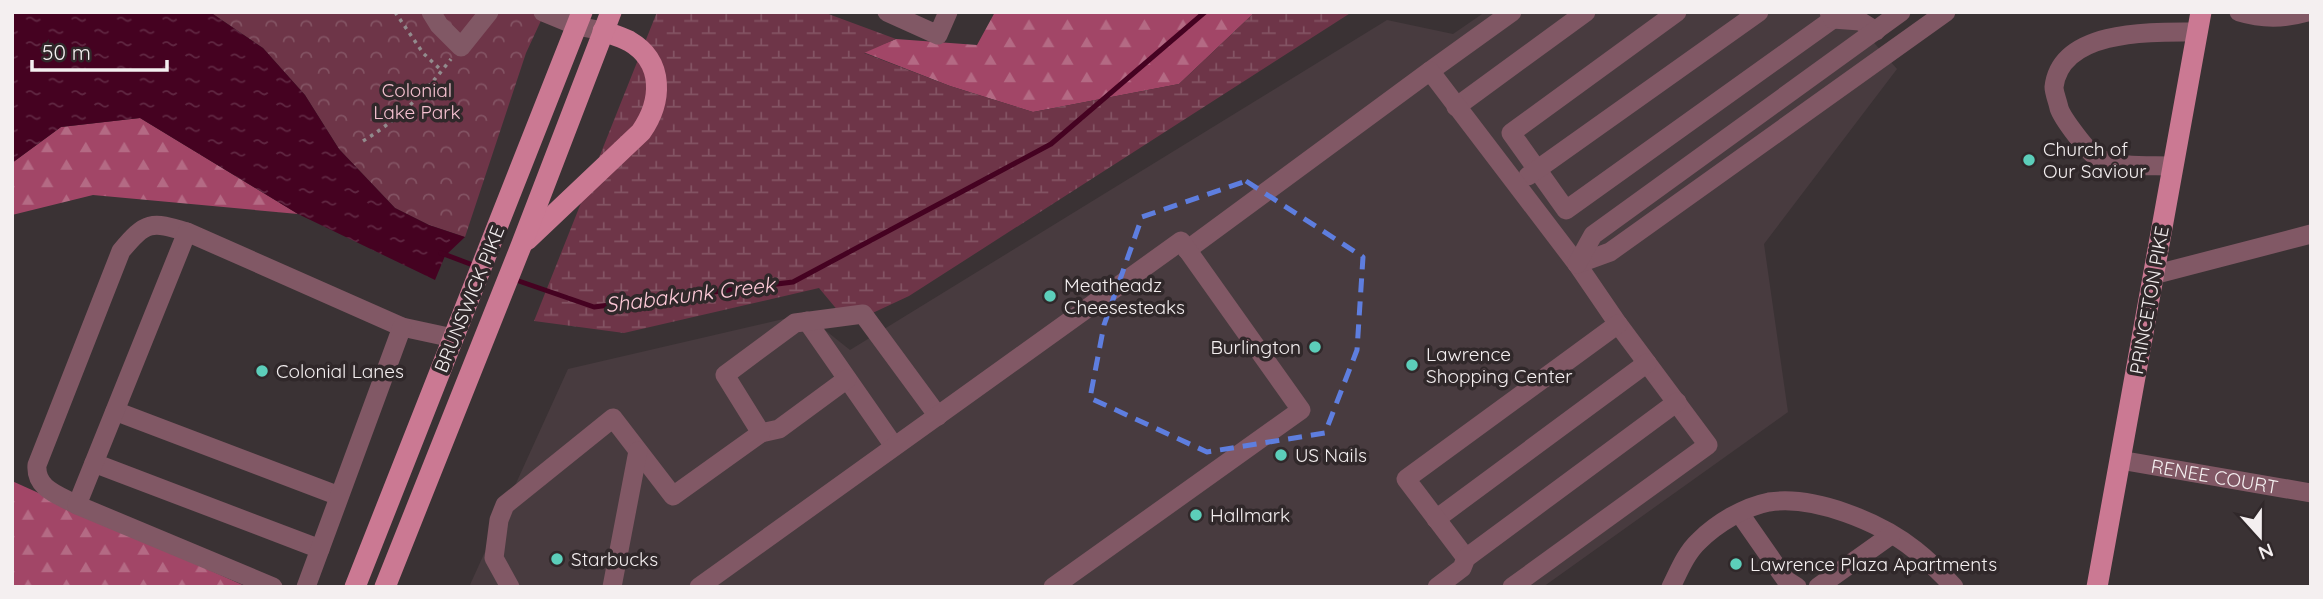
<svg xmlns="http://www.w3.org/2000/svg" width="2323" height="599" font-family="Quicksand,sans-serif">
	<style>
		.built { fill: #483b3f }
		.forest { fill: url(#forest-firs) }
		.wetland { fill: url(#wetland-marsh) }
		.park { fill: url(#park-crowns) }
		.water { fill: url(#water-ripples) }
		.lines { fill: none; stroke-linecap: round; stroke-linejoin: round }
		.stream { stroke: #450221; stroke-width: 5 }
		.path { stroke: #928b8d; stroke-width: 3.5; stroke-dasharray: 3.5 5; stroke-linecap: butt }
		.minor { stroke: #815865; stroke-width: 19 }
		.major { stroke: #cb7993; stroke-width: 21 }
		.marked { fill: none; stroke: #5e7edf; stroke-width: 5; stroke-dasharray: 14 9; stroke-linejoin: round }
		.poi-dot { fill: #5cceba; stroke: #30282a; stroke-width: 2.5 }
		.labels { text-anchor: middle; stroke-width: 7; stroke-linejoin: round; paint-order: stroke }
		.park-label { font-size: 19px; fill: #f6c2d1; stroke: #30282a }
		.poi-label { font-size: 19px; fill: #f4eff0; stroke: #30282a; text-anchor: start }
		.street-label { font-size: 19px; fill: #f4eff0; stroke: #30282a }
		.water-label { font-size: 21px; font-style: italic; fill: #ffcad9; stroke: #30282a }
	</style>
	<defs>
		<pattern id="forest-firs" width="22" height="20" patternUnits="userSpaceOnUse" patternTransform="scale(1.75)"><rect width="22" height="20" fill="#a24667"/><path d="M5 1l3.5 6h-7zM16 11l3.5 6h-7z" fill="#b46a84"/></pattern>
		<pattern id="wetland-marsh" width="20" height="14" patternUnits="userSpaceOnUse" patternTransform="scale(1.75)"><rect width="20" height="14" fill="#6e3548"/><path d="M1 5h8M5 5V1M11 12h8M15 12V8" fill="none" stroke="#835363"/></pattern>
		<pattern id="park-crowns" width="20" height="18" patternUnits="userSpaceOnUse" patternTransform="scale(1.75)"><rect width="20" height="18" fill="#6e3548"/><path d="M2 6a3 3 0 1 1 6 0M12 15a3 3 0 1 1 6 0" fill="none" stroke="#835363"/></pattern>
		<pattern id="water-ripples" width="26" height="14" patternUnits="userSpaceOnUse" patternTransform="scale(1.75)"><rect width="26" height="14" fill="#450221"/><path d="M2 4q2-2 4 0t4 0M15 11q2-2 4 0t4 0" fill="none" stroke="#602742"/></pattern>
	</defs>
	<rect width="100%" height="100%" fill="#3a3234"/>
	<polygon class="built" points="1485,12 1847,12 1897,69 1764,244 1788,412 1543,587 469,587 568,369 805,314 850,350 1387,20 1453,34"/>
	<g class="forest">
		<polygon points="995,12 1255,12 1179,84 1033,112 950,86 863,52 896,39 977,45"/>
		<polygon points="140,118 298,214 93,195 12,215 12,163 61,127"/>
		<polygon points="12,481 247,587 12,587"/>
	</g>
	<polygon class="wetland" points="657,12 823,12 896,39 864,53 950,86 1033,112 1179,84 1255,12 1352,12 909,296 849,324 819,288 624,333 534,321"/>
	<polygon class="park" points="210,12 545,12 526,53 465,237 429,225 395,208 339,149 305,95 263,48"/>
	<polygon class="water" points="12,12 210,12 263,48 305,95 339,149 395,208 429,225 465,237 445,256 435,280 298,214 140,118 61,127 12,163"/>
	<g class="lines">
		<g class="stream">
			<polyline points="441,253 478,267"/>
			<polyline points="513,279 594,307 793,282 1051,144 1205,12"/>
		</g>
		<g class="path">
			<polyline points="395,12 423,53 442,71"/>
			<path d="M363,141C399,119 425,93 451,59"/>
		</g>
		<g class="minor">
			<polyline points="431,12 439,25 461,47 489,12"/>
			<polyline points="543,12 577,26 603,31"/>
			<polyline points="887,12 938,35 948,12"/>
			<polyline points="1677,12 1511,133 1566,210 1833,19"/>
			<polyline points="1829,12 1833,19 1860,21 1876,31"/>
			<path d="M2239,12C2262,19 2284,19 2308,12"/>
			<polyline points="1430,71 1512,12"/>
			<polyline points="1456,107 1586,12"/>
			<path d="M2173,166C2150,165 2120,168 2098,158C2089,154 2062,118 2059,108C2058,102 2054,93 2054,87C2061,28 2155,32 2197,32"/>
			<polyline points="1528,176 1759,12"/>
			<polyline points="1187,250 1430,71 1577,264 1618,324 1708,445 1512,587"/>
			<polyline points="1577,264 1610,252 1946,12"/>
			<polyline points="1577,264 1593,235 1901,12"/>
			<polyline points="2153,275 2311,234"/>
			<polyline points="807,321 894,446"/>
			<polyline points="115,411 339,496"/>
			<polyline points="761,433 779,429 847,379"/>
			<path id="s1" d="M2120,460L2311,493"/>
			<polyline points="94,463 320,549"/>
			<path d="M77,505C59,495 35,489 37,465L121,251C146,221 151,221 187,232"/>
			<polyline points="1740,514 1786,580 1797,587"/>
			<polyline points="1436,519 1647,363"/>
			<polyline points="1466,558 1406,479 1618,324"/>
			<polyline points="273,587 77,505 187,232 402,327 453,338"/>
			<polyline points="306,587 402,327"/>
			<polyline points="510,587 494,558 499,520 505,505 613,418 673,496 761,433 725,375 795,323 863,314 938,416"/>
			<polyline points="612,587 638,451"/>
			<polyline points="699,587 1181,241 1301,410 1053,587"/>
			<polyline points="1437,587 1462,568 1466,558 1677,402"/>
			<path d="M1671,587C1679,571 1686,553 1699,541C1717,523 1744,507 1769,502C1814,495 1880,522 1915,550C1929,561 1942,574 1954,587"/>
			<polyline points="1818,587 1891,535"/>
		</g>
		<g class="major">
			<path d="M527,240L641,132C662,102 665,62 629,41C621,37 611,34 603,31"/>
			<polyline points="355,587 582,12"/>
			<polyline points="385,587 521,246 611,12"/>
			<polyline points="2097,587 2201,12"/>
		</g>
	</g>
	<path class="marked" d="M1246,181L1363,257L1357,350L1325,433L1207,452L1090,398L1104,325L1142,217Z"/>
	<g class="poi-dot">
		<circle cx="2029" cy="160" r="7"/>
		<circle cx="1050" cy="296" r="7"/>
		<circle cx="1315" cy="347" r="7"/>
		<circle cx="1412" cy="365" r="7"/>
		<circle cx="262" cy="371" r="7"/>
		<circle cx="1281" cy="455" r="7"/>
		<circle cx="1196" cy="515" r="7"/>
		<circle cx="557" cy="559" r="7"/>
		<circle cx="1736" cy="564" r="7"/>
	</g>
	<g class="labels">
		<g class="park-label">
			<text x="417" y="97">Colonial<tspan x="417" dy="22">Lake Park</tspan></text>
		</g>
		<g class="poi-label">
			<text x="2043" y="156">Church of<tspan x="2043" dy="22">Our Saviour</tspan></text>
			<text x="1064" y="292">Meatheadz<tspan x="1064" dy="22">Cheesesteaks</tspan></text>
			<text x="1301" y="354" text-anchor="end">Burlington</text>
			<text x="1426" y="361">Lawrence<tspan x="1426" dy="22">Shopping Center</tspan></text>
			<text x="276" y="378">Colonial Lanes</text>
			<text x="1295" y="462">US Nails</text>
			<text x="1210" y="522">Hallmark</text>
			<text x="571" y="566">Starbucks</text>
			<text x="1750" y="571">Lawrence Plaza Apartments</text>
		</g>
		<g class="street-label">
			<text transform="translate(469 299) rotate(-68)" y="7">BRUNSWICK PIKE</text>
			<text transform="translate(2149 300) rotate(-80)" y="7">PRINCETON PIKE</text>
			<text dy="7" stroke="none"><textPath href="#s1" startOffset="96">RENEE COURT</textPath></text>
		</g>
		<g class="water-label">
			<text transform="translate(690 295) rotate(-7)" y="7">Shabakunk Creek</text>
		</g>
	</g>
	<rect width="2323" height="599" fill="none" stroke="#f4eff0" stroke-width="28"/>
	<g transform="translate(2260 536) rotate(159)" stroke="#30282a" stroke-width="5" paint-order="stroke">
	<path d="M0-5L12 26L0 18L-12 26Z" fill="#f4eff0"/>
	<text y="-10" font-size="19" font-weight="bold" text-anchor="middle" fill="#f4eff0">N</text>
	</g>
	<path d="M32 60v10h135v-10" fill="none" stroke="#f4eff0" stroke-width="3.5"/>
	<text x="42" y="60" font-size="21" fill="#f4eff0" stroke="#30282a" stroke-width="5" paint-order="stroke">50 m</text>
</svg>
